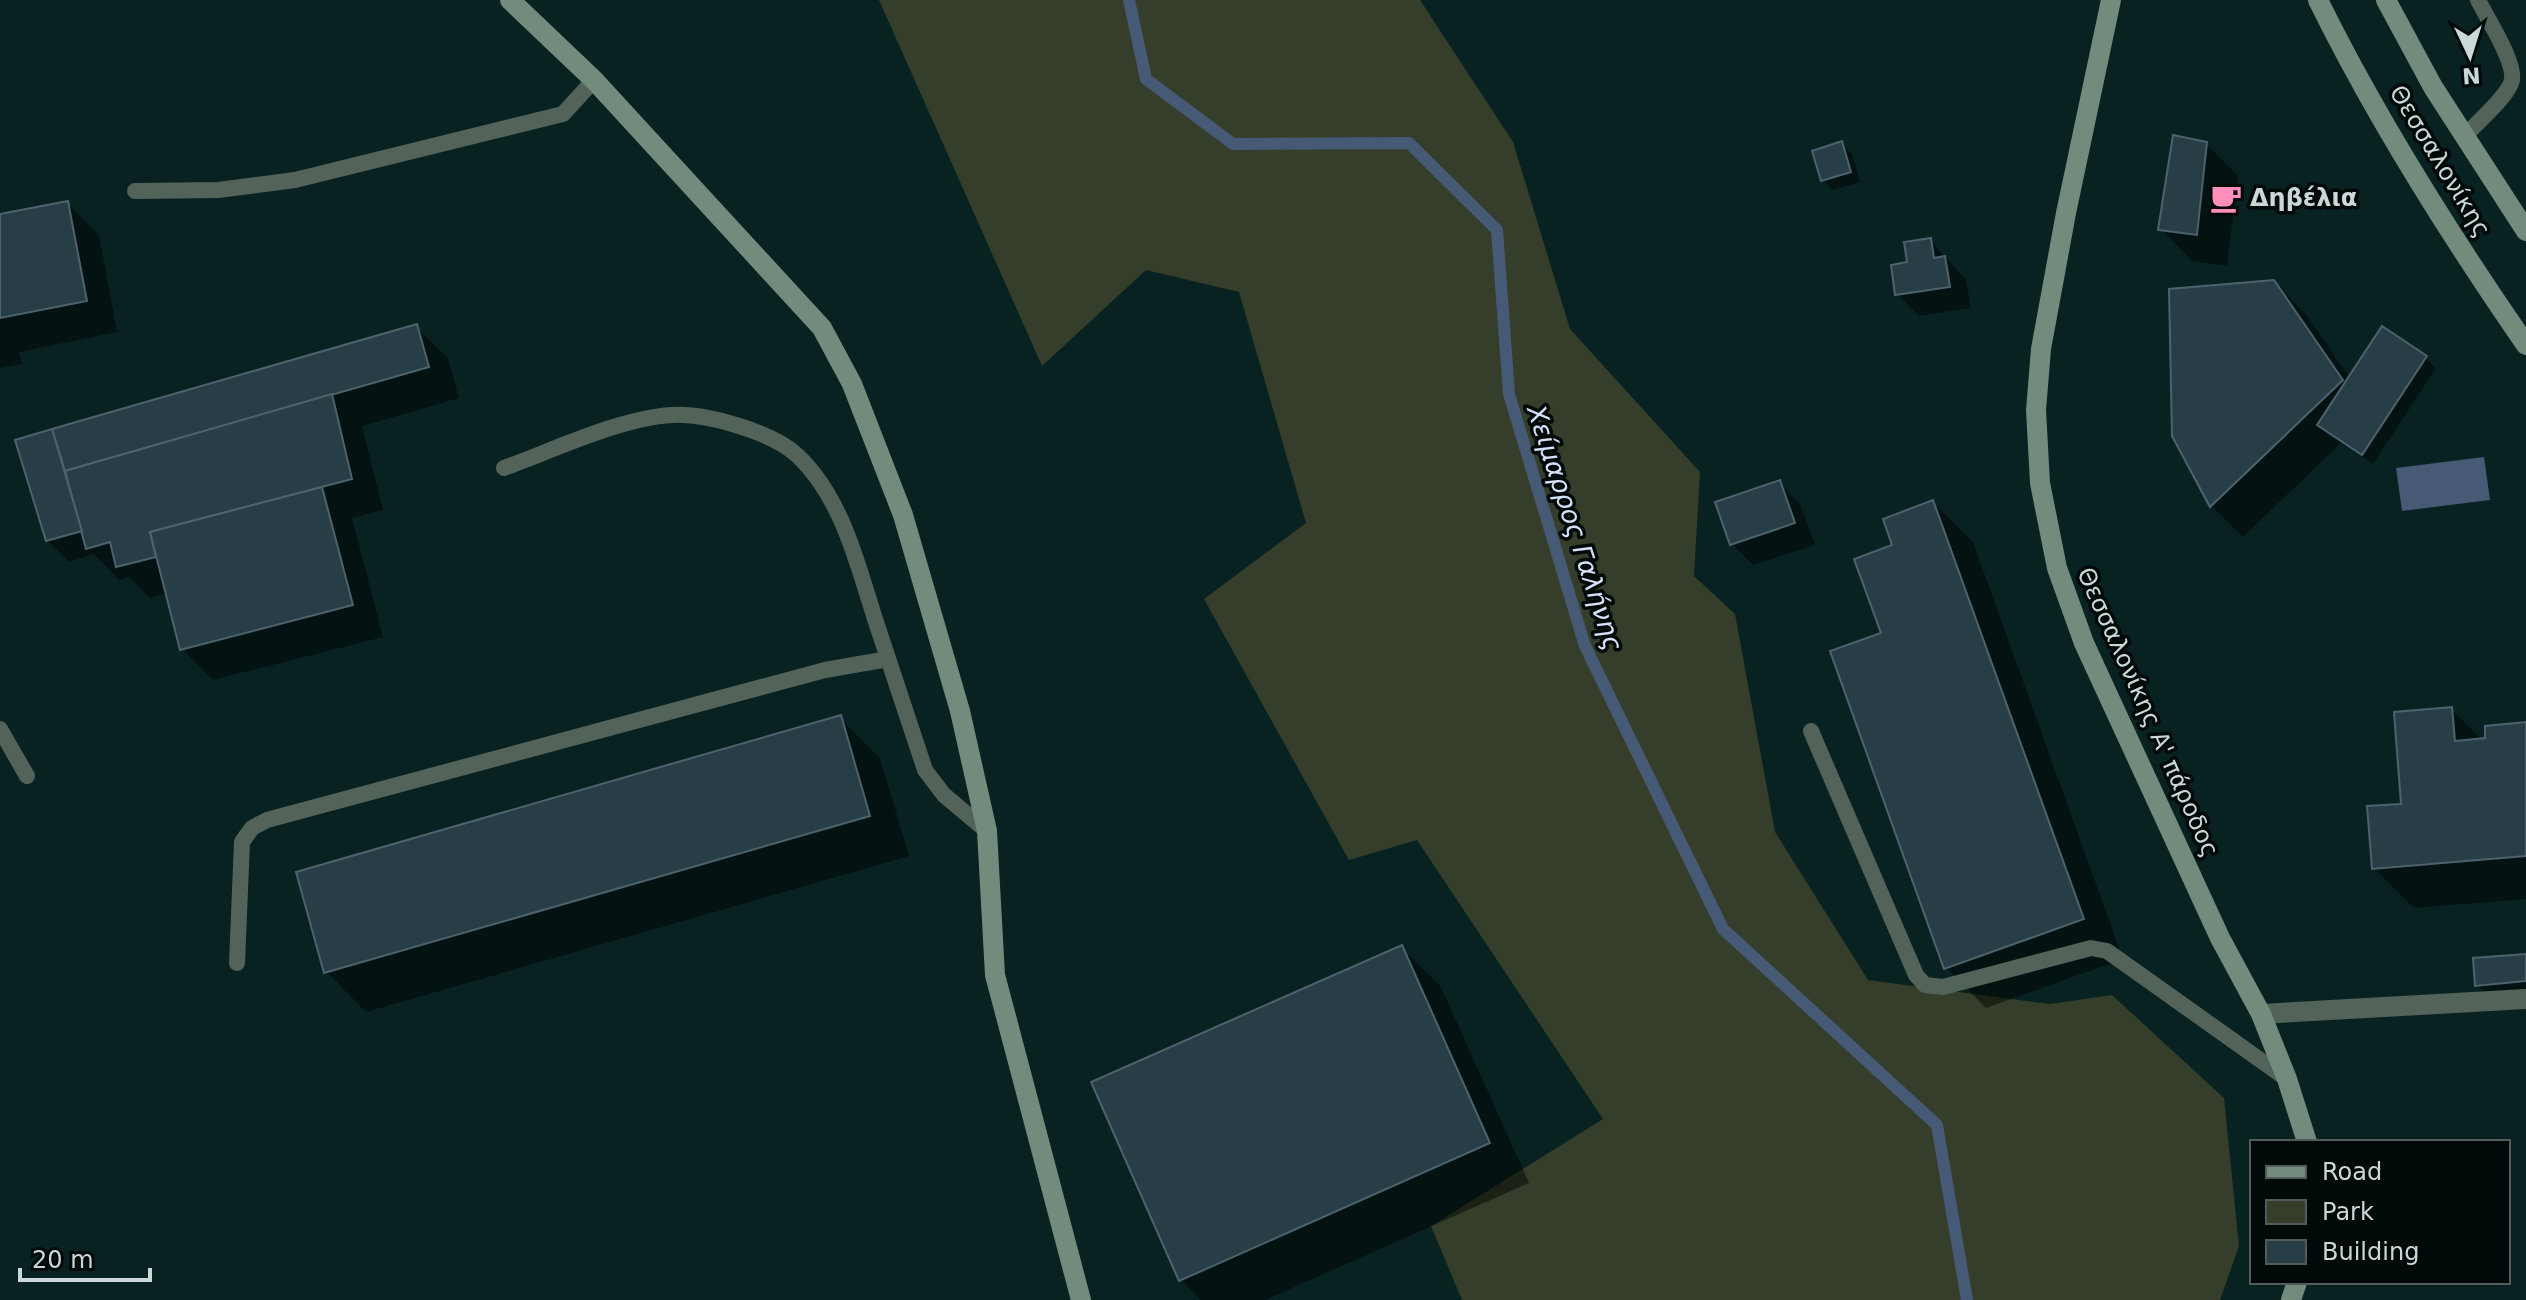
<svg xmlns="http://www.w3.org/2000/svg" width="2526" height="1300" font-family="'DejaVu Sans',sans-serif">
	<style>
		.green { fill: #353e2a }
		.water { fill: #465a76 }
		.shadow { fill: #0007 }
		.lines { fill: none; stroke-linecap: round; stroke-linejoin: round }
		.stream { stroke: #465a76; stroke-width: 12 }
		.building { fill: #283e47; stroke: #4c636d; stroke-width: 2 }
		.lane { stroke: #54635a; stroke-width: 16 }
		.street { stroke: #54635a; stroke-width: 20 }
		.secondary { stroke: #728b7d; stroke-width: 20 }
		.labels { text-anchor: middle; stroke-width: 7; stroke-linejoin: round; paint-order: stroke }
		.street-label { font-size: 24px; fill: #cad8d8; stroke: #020909 }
		.poi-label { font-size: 24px; font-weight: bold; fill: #cad8d8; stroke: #020909; text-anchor: start }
		.water-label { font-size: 26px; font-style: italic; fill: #d4e3f8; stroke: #020909 }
	</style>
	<rect width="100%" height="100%" fill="#082221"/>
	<polygon class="green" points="879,0 1420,0 1513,142 1570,329 1700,472 1694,576 1735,614 1775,832 1868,980 2050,1004 2112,995 2224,1098 2239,1246 2220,1300 1462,1300 1431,1226 1603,1119 1417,840 1349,860 1204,599 1306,523 1239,292 1146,270 1042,366"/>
	<polygon class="water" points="2484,457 2490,500 2402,511 2396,468"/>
	<g class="shadow">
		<polygon points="1841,143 1852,154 1860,182 1833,190 1823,180"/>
		<polygon points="2206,144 2238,176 2227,266 2192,261 2161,229"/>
		<polygon points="67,203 99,235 117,332 19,352 22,364 0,368 0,216"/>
		<polygon points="1930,240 1966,280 1971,308 1919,316 1897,294 1910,264"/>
		<polygon points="2273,282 2305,313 2350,378 2426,358 2436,368 2373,464 2341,443 2243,537 2212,506 2174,435"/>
		<polygon points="416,327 448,358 459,398 362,426 383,510 352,518 383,637 213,680 182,649 168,593 150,598 129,577 119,580 94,554 69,562 47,540 18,441"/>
		<polygon points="1779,483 1800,504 1815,545 1753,565 1732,544"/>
		<polygon points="1933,502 1973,542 2123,959 1986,1008 1946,968 1883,634"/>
		<polygon points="2451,709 2482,740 2526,724 2526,899 2414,908 2374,868"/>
		<polygon points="840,718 880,758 909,856 366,1012 326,971"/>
		<polygon points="1401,947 1441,987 1529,1183 1265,1300 1201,1300 1181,1280"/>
		<polygon points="2526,956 2526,1004 2498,1006 2477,985"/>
	</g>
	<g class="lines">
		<polyline class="stream" points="1129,0 1146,79 1233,144 1409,143 1497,230 1509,394 1585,646 1723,929 1937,1125 1967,1300"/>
	</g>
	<g class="building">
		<polygon points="2173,135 2207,142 2197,235 2158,230"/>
		<polygon points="1842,141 1851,172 1821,181 1812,151"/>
		<polygon points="68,201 87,301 0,318 0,214"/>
		<polygon points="1931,238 1934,258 1945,256 1950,287 1895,295 1891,265 1907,262 1904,242"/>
		<polygon points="2274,280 2343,380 2210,507 2172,436 2169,289"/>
		<polygon points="417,324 429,367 65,471 52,429"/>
		<polygon points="2382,326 2427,356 2362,455 2317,425"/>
		<polygon points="332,394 352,479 150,532 156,557 116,567 110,542 86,549 65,471"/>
		<polygon points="52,429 82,531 46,541 15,440"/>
		<polygon points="1780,480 1795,523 1730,545 1715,502"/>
		<polygon points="322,487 353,605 180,650 150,532"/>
		<polygon points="1933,500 2084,919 1944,969 1830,651 1881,633 1854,559 1892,545 1883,519"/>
		<polygon points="2452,707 2455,741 2485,738 2485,726 2526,722 2526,856 2372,869 2367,806 2401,804 2394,712"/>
		<polygon points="841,715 870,816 324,973 296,872"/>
		<polygon points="1402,945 1490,1143 1179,1281 1091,1082"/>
		<polygon points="2526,954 2526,981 2475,986 2473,958"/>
	</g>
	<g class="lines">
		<g class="lane">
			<path d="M2464,137C2475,124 2509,96 2512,80C2515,61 2487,18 2478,0"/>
			<polyline points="135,191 218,190 295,180 563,114 594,80"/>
			<path d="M504,468C554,450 620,418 672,415C706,413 773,432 798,456C842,498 857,563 875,619C892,669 908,720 925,770L944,795L987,831"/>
			<polyline points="0,729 27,776"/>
			<polyline points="1811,731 1916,975 1925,985 1943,987 2091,948 2107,951 2287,1079"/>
			<polyline points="237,963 242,842 252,828 267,820 825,670 888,659"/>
		</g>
		<polyline class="street" points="2261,1014 2526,999"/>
		<g class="secondary">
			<polyline points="510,0 594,80 822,328 852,384 903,515 960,711 987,831 995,975 1081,1300"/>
			<polyline points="2111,0 2066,213 2041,349 2036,410 2040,483 2057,568 2084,643 2220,938 2261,1014 2287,1079 2307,1142"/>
			<path d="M2318,0C2377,120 2450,235 2526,345"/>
			<polyline points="2386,0 2433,87 2526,231"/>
			<polyline points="2291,1300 2297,1282"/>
		</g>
	</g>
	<defs>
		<symbol id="cafe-bare" viewBox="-9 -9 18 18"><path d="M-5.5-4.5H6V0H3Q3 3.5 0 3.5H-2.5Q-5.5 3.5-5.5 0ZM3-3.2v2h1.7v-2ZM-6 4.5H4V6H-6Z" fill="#fe8ebb" stroke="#020909" stroke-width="2.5" paint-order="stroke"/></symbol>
	</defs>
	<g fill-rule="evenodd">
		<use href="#cafe-bare" x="2204" y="176" width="44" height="44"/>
	</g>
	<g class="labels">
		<g class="street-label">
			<text transform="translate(2440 161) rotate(59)" y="8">Θεσσαλονίκης</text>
			<text transform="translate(2148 712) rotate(66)" y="8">Θεσσαλονίκης Α' πάροδος</text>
		</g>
		<g class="poi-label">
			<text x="2250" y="206">Δηβέλια</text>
		</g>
		<g class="water-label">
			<text transform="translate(1575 528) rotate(72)" y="9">Χείμαρρος Γαλήνης</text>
		</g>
	</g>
	<rect x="2250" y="1140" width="260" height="144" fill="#020909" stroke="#525c5c" stroke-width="2"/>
	<rect x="2266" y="1166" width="40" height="12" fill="#728b7d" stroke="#525c5c" stroke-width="2"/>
	<text x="2322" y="1180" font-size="24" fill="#cad8d8">Road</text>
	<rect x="2266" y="1200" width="40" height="24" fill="#353e2a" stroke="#525c5c" stroke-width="2"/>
	<text x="2322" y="1220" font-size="24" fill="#cad8d8">Park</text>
	<rect x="2266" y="1240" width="40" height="24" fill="#283e47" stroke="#525c5c" stroke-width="2"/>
	<text x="2322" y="1260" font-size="24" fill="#cad8d8">Building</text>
	<g transform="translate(2470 56) rotate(176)" stroke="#020909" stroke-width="6" paint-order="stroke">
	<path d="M0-6L14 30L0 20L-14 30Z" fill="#cad8d8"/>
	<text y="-12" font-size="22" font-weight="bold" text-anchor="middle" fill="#cad8d8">N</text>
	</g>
	<path d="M20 1268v12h130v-12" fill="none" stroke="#cad8d8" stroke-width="4"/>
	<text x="32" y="1268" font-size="24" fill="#cad8d8" stroke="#020909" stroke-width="6" paint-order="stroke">20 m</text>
</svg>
